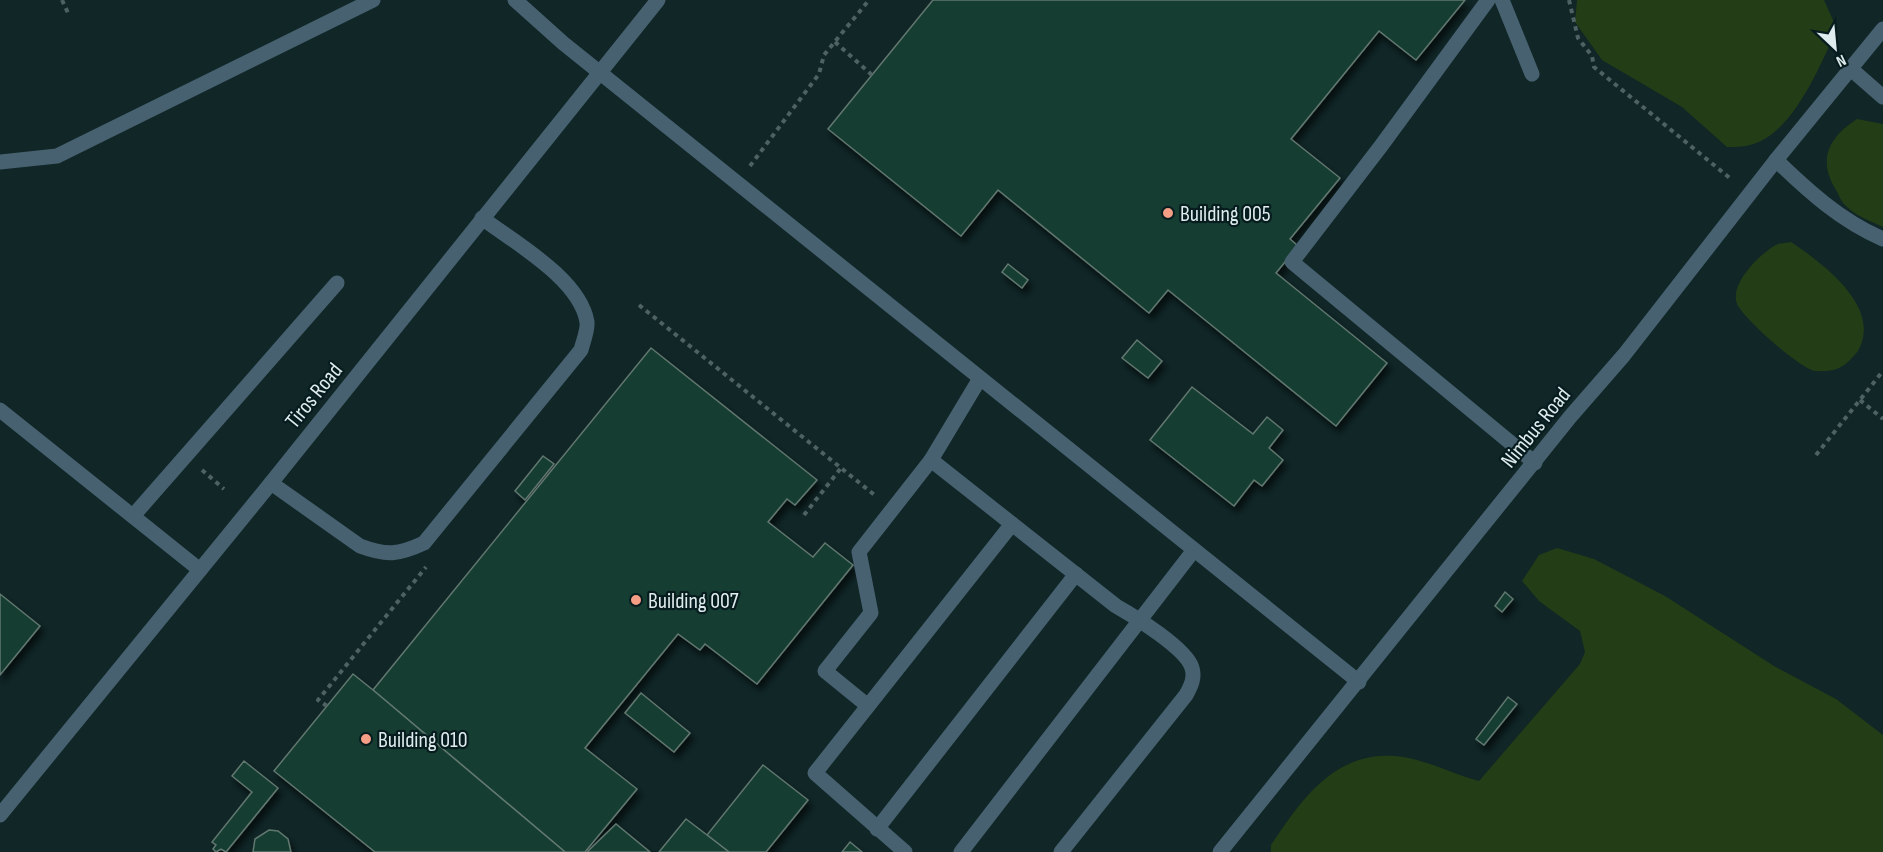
<svg xmlns="http://www.w3.org/2000/svg" width="1883" height="852" font-family="'Sofia Sans Condensed',sans-serif">
	<style>
		.green { fill: #233d16 }
		.building { fill: #133d30; stroke: #62776f; stroke-width: 1.5; filter: url(#shadow) }
		.lines { fill: none; stroke-linecap: round; stroke-linejoin: round }
		.path { stroke: #4f6263; stroke-width: 4; stroke-dasharray: 4.5 4.5; stroke-linecap: butt }
		.lane { stroke: #476170; stroke-width: 15 }
		.street { stroke: #476170; stroke-width: 15 }
		.poi-dot { fill: #f49e86; stroke: #071c1e; stroke-width: 2 }
		.labels { text-anchor: middle; stroke-width: 4.5; stroke-linejoin: round; paint-order: stroke }
		.poi-label { font-size: 22px; fill: #dfeced; stroke: #071c1e; text-anchor: start }
		.street-label { font-size: 22px; fill: #dfeced; stroke: #071c1e }
	</style>
	<defs>
		<filter id="shadow"><feDropShadow dx="3.5" dy="6" stdDeviation="3" flood-color="#0009"/></filter>
	</defs>
	<rect width="100%" height="100%" fill="#102627"/>
	<g class="green">
		<path d="M1577,0H1824L1837,29C1820,65 1793,135 1750,145C1743,147 1734,147 1727,147L1682,107L1602,60L1575,22Z"/>
		<path d="M1857,119L1883,124V227C1870,221 1856,216 1846,206C1841,202 1839,195 1836,190C1817,159 1829,137 1857,119Z"/>
		<path d="M1791,242C1822,263 1883,307 1858,351C1844,368 1837,372 1816,371C1802,371 1743,318 1737,304C1729,284 1761,252 1778,244C1782,243 1787,243 1791,242Z"/>
		<path d="M1557,548L1594,559L1665,596L1774,666L1836,699L1883,735V852H1271V845C1301,800 1335,751 1395,756C1423,758 1452,774 1479,781L1580,664L1585,652L1580,631L1539,601L1522,581L1539,555Z"/>
	</g>
	<g class="building">
		<polygon points="933,0 1465,0 1416,60 1379,31 1291,139 1340,178 1290,239 1298,246 1276,273 1387,363 1336,426 1168,290 1149,313 998,190 961,236 828,129"/>
		<polygon points="1008,264 1028,280 1022,288 1002,272"/>
		<polygon points="1137,340 1162,361 1148,378 1122,358"/>
		<polygon points="651,348 817,480 795,505 787,499 768,522 813,557 825,543 853,565 757,684 705,644 700,650 678,634 585,748 637,789 585,852 565,852 373,690"/>
		<polygon points="1192,387 1253,434 1267,417 1283,430 1269,448 1283,460 1262,486 1254,480 1234,506 1150,440"/>
		<polygon points="543,456 554,464 525,500 515,491"/>
		<polygon points="1505,592 1513,599 1502,612 1495,606"/>
		<polygon points="0,594 40,626 0,675"/>
		<polygon points="353,674 373,690 565,852 375,852 274,771"/>
		<polygon points="641,693 690,733 674,752 625,713"/>
		<polygon points="1508,697 1517,704 1484,745 1476,739"/>
		<polygon points="244,761 278,788 226,852 221,849 216,852 213,849 216,845 212,842 252,792 232,776"/>
		<polygon points="763,765 808,800 766,852 729,852 707,835"/>
		<polygon points="686,819 707,835 729,852 659,852"/>
		<polygon points="616,824 650,852 587,852"/>
		<polygon points="269,830 278,831 288,839 291,852 253,852 255,839"/>
		<polygon points="850,842 862,852 842,852"/>
	</g>
	<g class="lines">
		<g class="path">
			<polyline points="62,0 68,13"/>
			<polyline points="1569,0 1578,38 1592,56 1594,67 1731,179"/>
			<polyline points="835,42 872,75"/>
			<polyline points="750,166 819,74 824,55 869,0"/>
			<polyline points="639,305 877,497"/>
			<polyline points="1860,400 1883,419"/>
			<polyline points="1816,455 1883,371"/>
			<polyline points="202,470 224,489"/>
			<polyline points="804,515 841,468"/>
			<polyline points="327,706 318,700 426,567"/>
		</g>
		<g class="lane">
			<polyline points="1488,0 1381,146 1292,262 1535,463"/>
			<polyline points="1502,0 1532,74"/>
			<polyline points="1851,69 1883,97"/>
			<path d="M1776,160C1808,191 1841,221 1883,239"/>
			<polyline points="0,162 57,156 373,0"/>
			<polyline points="0,410 200,570"/>
			<path d="M931,460L1116,606C1134,616 1187,649 1192,668C1195,678 1191,686 1186,695L1061,852"/>
			<path d="M271,483L360,546C387,556 398,555 424,543L581,350C583,342 588,330 587,322C580,279 515,243 482,218"/>
			<polyline points="133,516 337,283"/>
			<polyline points="868,706 825,671 871,613 859,552 931,460 979,380"/>
			<polyline points="877,829 1076,574"/>
			<polyline points="905,852 815,773 1012,524"/>
			<polyline points="961,852 1194,550"/>
		</g>
		<g class="street">
			<polyline points="515,0 563,43 1359,682"/>
			<polyline points="0,815 271,483 658,0"/>
			<polyline points="1220,852 1570,417 1624,355 1776,160 1883,29"/>
		</g>
	</g>
	<g class="poi-dot">
		<circle cx="1168" cy="213" r="6"/>
		<circle cx="636" cy="600" r="6"/>
		<circle cx="366" cy="739" r="6"/>
	</g>
	<g class="labels">
		<g class="poi-label">
			<text x="1180" y="221">Building 005</text>
			<text x="648" y="608">Building 007</text>
			<text x="378" y="747">Building 010</text>
		</g>
		<g class="street-label">
			<text transform="translate(313 395) rotate(-51)" y="8">Tiros Road</text>
			<text transform="translate(1535 427) rotate(-51)" y="8">Nimbus Road</text>
		</g>
	</g>
	<g transform="translate(1835 48) rotate(154)" stroke="#071c1e" stroke-width="4.5" paint-order="stroke">
	<path d="M0-4.5L10 22L0 15L-10 22Z" fill="#dfeced"/>
	<text y="-9" font-size="16" font-weight="bold" text-anchor="middle" fill="#dfeced">N</text>
	</g>
</svg>
